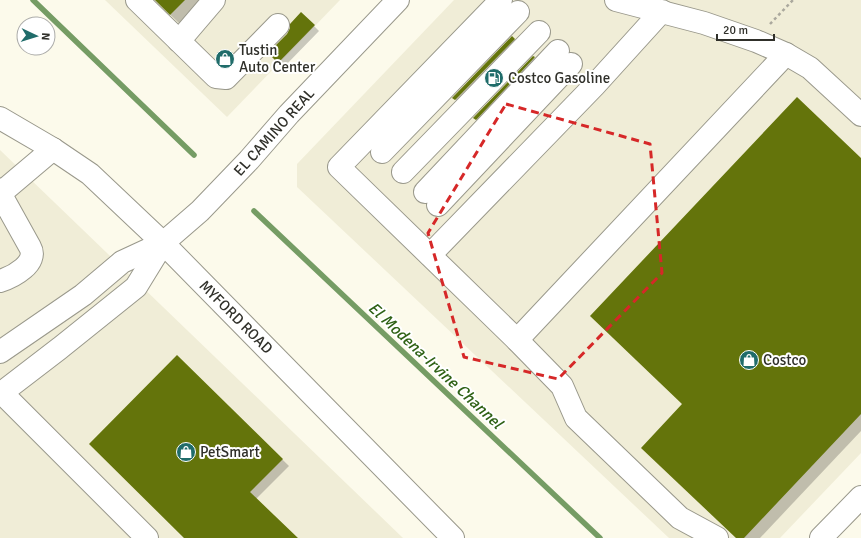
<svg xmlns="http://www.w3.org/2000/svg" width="861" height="538" font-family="Signika,sans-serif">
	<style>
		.built { fill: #f0edd7 }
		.shadow { fill: #0003 }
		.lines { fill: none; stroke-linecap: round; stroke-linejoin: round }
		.stream { stroke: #759c64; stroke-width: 5.5 }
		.building { fill: #64740b }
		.minor-casing { stroke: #99988b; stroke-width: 24 }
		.major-casing { stroke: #99988b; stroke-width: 24 }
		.path { stroke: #aaa89d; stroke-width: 2.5; stroke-dasharray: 3 3; stroke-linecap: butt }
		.minor { stroke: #fff; stroke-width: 22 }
		.major { stroke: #fff; stroke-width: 22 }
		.marked { fill: none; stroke: #d62828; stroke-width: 3; stroke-dasharray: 8 5; stroke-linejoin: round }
		.labels { text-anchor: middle; stroke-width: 4; stroke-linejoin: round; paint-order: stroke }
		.poi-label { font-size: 15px; fill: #30302a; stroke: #fff; text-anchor: start }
		.street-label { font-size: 15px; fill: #30302a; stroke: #fff }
		.water-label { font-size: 16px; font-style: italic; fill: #2f6216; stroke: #fff }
	</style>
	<rect width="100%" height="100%" fill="#fcfaeb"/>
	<g class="built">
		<polygon points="105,0 340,0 227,117"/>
		<polygon points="454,0 861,0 861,453 780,538 669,538 297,187 297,164"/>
		<polygon points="0,150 403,538 0,538"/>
	</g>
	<g class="shadow">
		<polygon points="155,0 204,0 181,25"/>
		<polygon points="301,13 319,31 284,67 270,53 288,34"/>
		<polygon points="512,37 517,42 458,102 454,98"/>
		<polygon points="533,57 537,61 479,122 475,118"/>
		<polygon points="861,159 861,431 760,538 737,538 684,404"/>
		<polygon points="177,356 289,466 256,499 296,538 186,538"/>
	</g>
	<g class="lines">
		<g class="stream">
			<polyline points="33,0 194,155"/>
			<polyline points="254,211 600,538"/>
		</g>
	</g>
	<g class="building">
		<polygon points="155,0 185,0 170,15"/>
		<polygon points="301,12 315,25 278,63 268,53 287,34 290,28 290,24"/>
		<polygon points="512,36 515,39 455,100 452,98"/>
		<polygon points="533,56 535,57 476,120 473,118"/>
		<polygon points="797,97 861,158 861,414 744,538 736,538 641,448 682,404 590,316"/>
		<polygon points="177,355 283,459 250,492 298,538 184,538 89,444"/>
	</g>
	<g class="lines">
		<defs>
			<g id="minor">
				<polyline points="137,0 216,77 226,78 278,25"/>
				<polyline points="501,0 339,167 517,340 562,386 576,418 680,518 717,538"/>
				<polyline points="616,0 704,23 756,41 786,54 810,68 861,115"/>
				<polyline points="179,41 214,0"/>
				<polyline points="0,118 53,149 90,174 163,243 453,538"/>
				<polyline points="382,152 518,12"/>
				<polyline points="403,172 539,32"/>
				<polyline points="0,191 8,187 53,149"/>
				<polyline points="425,192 558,51"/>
				<path d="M0,193L30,247C39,263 13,277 0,281"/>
				<polyline points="438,205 571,64"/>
				<polyline points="430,255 594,86 662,11"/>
				<polyline points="517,340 786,54"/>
				<polyline points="2,393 147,538"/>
			</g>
			<g id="major">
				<polyline points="0,352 83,295 122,262 163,243 200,211 249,160 289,114 398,0"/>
				<polyline points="0,394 60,348 136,287 163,243"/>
				<polyline points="821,538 861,497"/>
			</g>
		</defs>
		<use href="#minor" class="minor-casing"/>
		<use href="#major" class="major-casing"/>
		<polyline class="path" points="770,24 793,0"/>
		<use href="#minor" class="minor"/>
		<use href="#major" class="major"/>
	</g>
	<path class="marked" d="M506,104L650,144L662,273L558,379L464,357L428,233Z"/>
	<defs>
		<symbol id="shop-disc" viewBox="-11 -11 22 22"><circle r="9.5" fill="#206c6a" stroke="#fff"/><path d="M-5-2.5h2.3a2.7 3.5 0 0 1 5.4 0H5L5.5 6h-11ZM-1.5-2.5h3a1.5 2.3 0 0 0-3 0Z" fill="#fff"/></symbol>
		<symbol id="fuel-disc" viewBox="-11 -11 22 22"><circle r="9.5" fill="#206c6a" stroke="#fff"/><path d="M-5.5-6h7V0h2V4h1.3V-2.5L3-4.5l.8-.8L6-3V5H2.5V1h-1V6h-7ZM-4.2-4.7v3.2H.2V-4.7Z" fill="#fff"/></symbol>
	</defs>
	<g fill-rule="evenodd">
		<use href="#shop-disc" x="214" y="48" width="22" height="22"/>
		<use href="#fuel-disc" x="483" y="67" width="22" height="22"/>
		<use href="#shop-disc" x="738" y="349" width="22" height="22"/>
		<use href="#shop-disc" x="175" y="441" width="22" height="22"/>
	</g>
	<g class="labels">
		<g class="poi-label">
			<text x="239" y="55">Tustin<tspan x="239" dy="17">Auto Center</tspan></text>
			<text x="508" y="83">Costco Gasoline</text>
			<text x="763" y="365">Costco</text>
			<text x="200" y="457">PetSmart</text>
		</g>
		<g class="street-label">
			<text transform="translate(274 132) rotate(-48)" y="5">EL CAMINO REAL</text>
			<text transform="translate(236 317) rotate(45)" y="5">MYFORD ROAD</text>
		</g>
		<g class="water-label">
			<text transform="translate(436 365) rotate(43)" y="6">El Modena-Irvine Channel</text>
		</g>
	</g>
	<g transform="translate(36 36) rotate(94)"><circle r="19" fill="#ffffff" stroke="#acacaa"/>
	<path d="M0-3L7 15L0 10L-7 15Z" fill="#206c6a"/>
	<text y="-6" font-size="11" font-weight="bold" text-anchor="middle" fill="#30302a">N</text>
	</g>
	<path d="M717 34v6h57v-6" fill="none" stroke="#30302a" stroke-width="2"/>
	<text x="723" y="34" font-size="12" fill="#30302a" stroke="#ffffff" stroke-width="3" paint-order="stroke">20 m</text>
</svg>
